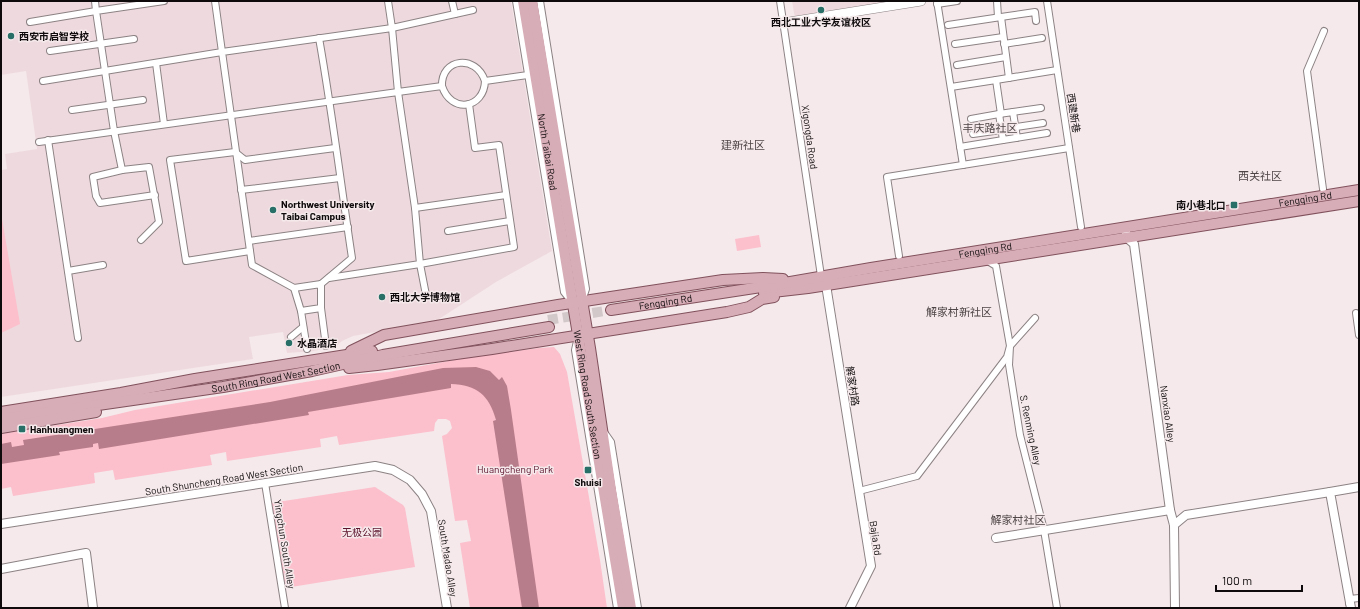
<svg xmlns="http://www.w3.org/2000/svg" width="1360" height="609" font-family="Barlow,'Noto Sans SC',sans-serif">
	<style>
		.built { fill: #eedade }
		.green { fill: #fcbfcc }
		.water { fill: #b87d8a }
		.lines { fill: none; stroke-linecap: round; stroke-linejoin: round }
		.primary-tunnel { stroke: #d2c8c9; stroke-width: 10; stroke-dasharray: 10 5; stroke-linecap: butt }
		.minor-casing { stroke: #8c8284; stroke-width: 8 }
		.tertiary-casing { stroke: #8c8284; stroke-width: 10 }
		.secondary-casing { stroke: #8c8284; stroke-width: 10 }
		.primary-casing { stroke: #80515c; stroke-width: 12 }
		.minor { stroke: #fff; stroke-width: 6 }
		.tertiary { stroke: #fff; stroke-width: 8 }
		.secondary { stroke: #fff; stroke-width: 9 }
		.primary { stroke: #d7adb7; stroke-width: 10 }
		.poi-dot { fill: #276f67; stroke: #f5e9eb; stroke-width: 1.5 }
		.labels { text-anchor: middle; stroke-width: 3; stroke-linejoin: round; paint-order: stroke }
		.poi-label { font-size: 10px; font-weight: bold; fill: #0e0a0b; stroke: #f5e9eb; text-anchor: start }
		.street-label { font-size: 10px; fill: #0e0a0b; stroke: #f5e9eb }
		.park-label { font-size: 10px; fill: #5b132c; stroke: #f5e9eb }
		.neighbourhood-label { font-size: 11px; fill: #4e4547; stroke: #f5e9eb }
	</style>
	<rect width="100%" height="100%" fill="#f5e9eb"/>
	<g class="built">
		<polygon points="1,1 511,1 552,251 496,282 436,321 353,336 342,341 335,347 313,351 287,353 283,332 249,337 253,359 1,397 1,170 7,169 5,154 37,149 26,71 1,75"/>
		<polygon points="792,1 902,1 795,19"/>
	</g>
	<g class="green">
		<polygon points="1,213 20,324 1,333"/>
		<polygon points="759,235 761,247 737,251 735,239"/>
		<polygon points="554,347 560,354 567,372 600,560 607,608 470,608 460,543 471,541 467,520 455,521 442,436 447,434 452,428 450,421 446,419 438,419 435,423 434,431 339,445 337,436 320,439 321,447 227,461 226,452 210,455 212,465 115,480 113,470 94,473 95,483 13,496 11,487 1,489 1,434 102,418 135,410 348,375 389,372 470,357 539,348"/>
		<polygon points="375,487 403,505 405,508 415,567 285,588 271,503"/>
	</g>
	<path class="water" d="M476,367L490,371L499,380L502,377L507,386L511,410L539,608H522L493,421L496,420C489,395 477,385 451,384V388L308,412L309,415L99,449L98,443L93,444V447L59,452L60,455L1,464V444L11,442L12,447L24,445L23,440L270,402L443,368Z"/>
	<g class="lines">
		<polyline class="primary-tunnel" points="548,320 611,310"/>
		<defs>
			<g id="minor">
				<polyline points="388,1 392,28 473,10"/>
				<polyline points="452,1 455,14"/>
				<polyline points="516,1 564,292 571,301"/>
				<polyline points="540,1 586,289 583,298"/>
				<polyline points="780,1 821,276"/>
				<polyline points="937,1 963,165"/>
				<polyline points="997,1 998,17"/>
				<polyline points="1047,1 1081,227"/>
				<polyline points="937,4 957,1"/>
				<polyline points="1001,17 1035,12 1036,21"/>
				<polyline points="30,22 96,11 95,1"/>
				<polyline points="948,25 1001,17 1009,78"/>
				<path d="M319,38C332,111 341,185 352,258L321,284"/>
				<polyline points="955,44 1003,37"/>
				<polyline points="1004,44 1042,38"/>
				<polyline points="50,51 134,39"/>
				<polyline points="156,63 164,124"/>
				<polyline points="957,65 1006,57"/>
				<polyline points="996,80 1057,70"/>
				<polyline points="43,81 222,52 215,1"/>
				<path d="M442,86C441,58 476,54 485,81"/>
				<polyline points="951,87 996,80 1001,114"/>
				<polyline points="72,110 143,100"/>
				<polyline points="1013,112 1041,108"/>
				<polyline points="971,119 999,114"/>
				<polyline points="1016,127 1043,123"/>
				<polyline points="973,134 1001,130"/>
				<polyline points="1017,138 1013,112 999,114 1003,140 1047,133"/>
				<polyline points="48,140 78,338"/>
				<polyline points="39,142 398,92 415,208 420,264 329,278"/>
				<polyline points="960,147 1003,140"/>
				<polyline points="122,170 93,177 96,196 100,203 155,195"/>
				<polyline points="1323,189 1307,71 1324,31"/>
				<polyline points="241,190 340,178"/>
				<polyline points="415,208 506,195"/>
				<polyline points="448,231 510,221"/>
				<polyline points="141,240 159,222 149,167 122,170 114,131 96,11 164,1"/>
				<polyline points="249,241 348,227"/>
				<polyline points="250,251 186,261 170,160 235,152 245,160 335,148"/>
				<polyline points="899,256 887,177 1069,148"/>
				<polyline points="986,260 996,266 1010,346 1009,365 1020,435 1044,530 1057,608"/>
				<polyline points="68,271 103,265"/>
				<path d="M294,288L252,265L222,52L392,28L398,92L442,86C451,114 484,109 485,81L535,74"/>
				<polyline points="426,295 420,264 514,247 499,145 475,148 469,104"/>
				<polyline points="321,308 321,284 294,288 301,311 321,308 326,346"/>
				<polyline points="301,311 307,349"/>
				<polyline points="1356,313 1359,335"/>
				<polyline points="291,337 303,327"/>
				<polyline points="577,341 575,350 617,608"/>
				<polyline points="604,432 611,442 638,608"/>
				<polyline points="265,483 285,608"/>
				<polyline points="859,491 917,476 1007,357 1010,346 1035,318"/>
				<polyline points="1349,603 1350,599 1359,598"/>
			</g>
			<g id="tertiary">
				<polyline points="1125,227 1127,238 1134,244 1170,510 1174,525 1175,608"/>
				<polyline points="826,285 871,566 850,608"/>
				<polyline points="1,524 375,466 393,470 410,480 422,494 431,511 447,608"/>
				<polyline points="1174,525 1186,515 1330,492"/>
				<polyline points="996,538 1170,510"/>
				<polyline points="1,569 86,553 93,608"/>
				<polyline points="1351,608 1330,492 1359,487"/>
			</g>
			<polyline id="secondary" points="783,23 921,1"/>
			<g id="primary">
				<path id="s1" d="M523,1L623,608"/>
				<polyline points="532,1 590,348 611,490 631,608"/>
				<polyline points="764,293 808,288 1359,201"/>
				<path id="s2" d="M611,310L761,287L871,268L1359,190"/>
				<polyline points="351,351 384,335 558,305 723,280 763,278 783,279"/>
				<polyline points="349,368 377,365 492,349 727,312 749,307 762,299 774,297"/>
				<polyline points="1,412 121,393 195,379 372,351"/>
				<path id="s3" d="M1,419L223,387L312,371L383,355L549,327"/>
				<polyline points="1,428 96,412"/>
			</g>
		</defs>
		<use href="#minor" class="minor-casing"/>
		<use href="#tertiary" class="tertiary-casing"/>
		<use href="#secondary" class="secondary-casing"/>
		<use href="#primary" class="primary-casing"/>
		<use href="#minor" class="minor"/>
		<use href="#tertiary" class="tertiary"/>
		<use href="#secondary" class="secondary"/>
		<use href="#primary" class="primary"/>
	</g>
	<g class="poi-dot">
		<circle cx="821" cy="10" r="4"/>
		<circle cx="11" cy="36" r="4"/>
		<rect x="1230" y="201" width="8" height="8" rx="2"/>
		<circle cx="273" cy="210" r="4"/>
		<circle cx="382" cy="297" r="4"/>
		<circle cx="289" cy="343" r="4"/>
		<rect x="18" y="425" width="8" height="8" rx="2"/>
		<rect x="584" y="466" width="8" height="8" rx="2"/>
	</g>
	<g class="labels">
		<g class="poi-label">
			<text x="821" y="26" text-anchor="middle">西北工业大学友谊校区</text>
			<text x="19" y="40">西安市启智学校</text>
			<text x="281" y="208">Northwest University<tspan x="281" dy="12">Taibai Campus</tspan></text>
			<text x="1226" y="209" text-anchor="end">南小巷北口</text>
			<text x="390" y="301">西北大学博物馆</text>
			<text x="297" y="347">水晶酒店</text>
			<text x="30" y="433">Hanhuangmen</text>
			<text x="588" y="486" text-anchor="middle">Shuisi</text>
		</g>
		<g class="street-label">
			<text transform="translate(1074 113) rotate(81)" y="4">西建新巷</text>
			<text transform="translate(810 137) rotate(82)" y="4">Xigongda Road</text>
			<text dy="4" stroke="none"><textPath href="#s1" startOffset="153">North Taibai Road</textPath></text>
			<text dy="4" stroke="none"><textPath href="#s2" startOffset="703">Fengqing Rd</textPath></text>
			<text dy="4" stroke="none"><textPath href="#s2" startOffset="379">Fengqing Rd</textPath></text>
			<text dy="4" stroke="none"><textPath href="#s2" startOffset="55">Fengqing Rd</textPath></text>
			<text dy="4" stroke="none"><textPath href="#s3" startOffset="278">South Ring Road West Section</textPath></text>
			<text transform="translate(853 386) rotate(81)" y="4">解家村路</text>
			<text dy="4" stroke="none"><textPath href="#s1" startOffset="399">West Ring Road South Section</textPath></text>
			<text transform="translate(1168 414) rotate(82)" y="4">Nanxiao Alley</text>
			<text transform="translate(1031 430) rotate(78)" y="4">S. Renming Alley</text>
			<text transform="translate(224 479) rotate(-9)" y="4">South Shuncheng Road West Section</text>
			<text transform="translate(876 538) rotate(82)" y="4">Bajia Rd</text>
			<text transform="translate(285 544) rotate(81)" y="4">Yingchun South Alley</text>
			<text transform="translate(448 558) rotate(81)" y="4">South Madao Alley</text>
		</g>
		<g class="park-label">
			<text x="515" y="473">Huangcheng Park</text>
			<text x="362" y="536">无极公园</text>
		</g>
		<g class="neighbourhood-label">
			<text x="990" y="132">丰庆路社区</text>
			<text x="743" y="149">建新社区</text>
			<text x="1260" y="180">西关社区</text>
			<text x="959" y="316">解家村新社区</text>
			<text x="1018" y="524">解家村社区</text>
		</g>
	</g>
	<rect width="1360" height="609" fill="none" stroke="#0e0a0b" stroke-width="4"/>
	<path d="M1216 585v6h86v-6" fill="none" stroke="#0e0a0b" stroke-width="2"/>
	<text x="1222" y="585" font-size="12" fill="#0e0a0b" stroke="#f5e9eb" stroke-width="3" paint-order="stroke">100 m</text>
</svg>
